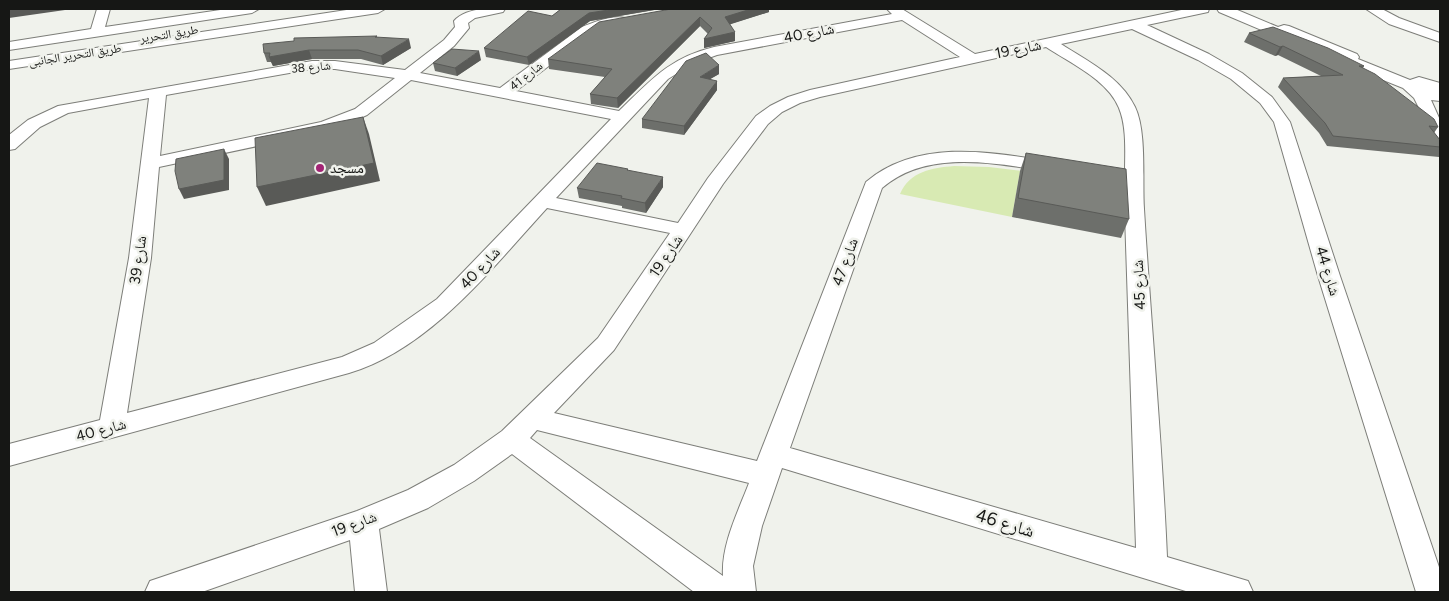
<svg xmlns="http://www.w3.org/2000/svg" width="1449" height="601" font-family="Figtree,'Noto Naskh Arabic',sans-serif">
	<style>
		.green { fill: #d8eab3 }
		.lines { fill: none; stroke-linecap: round; stroke-linejoin: round }
		.minor-casing { stroke: #7d7e79; stroke-width: 2 }
		.minor { fill: #fff; fill-rule: evenodd }
		.wall { fill: #6d6f6b }
		.shaded-wall { fill: #595a57 }
		.building { fill: #7f817c; stroke: #595a57 }
		.poi-dot { fill: #a32475; stroke: #f0f2ec; stroke-width: 2 }
		.labels { text-anchor: middle; stroke-width: 5; stroke-linejoin: round; paint-order: stroke }
		.far-street-label { font-size: 12px; fill: #161715; stroke: #f0f2ec }
		.street-label { font-size: 15px; fill: #161715; stroke: #f0f2ec }
		.poi-label { font-size: 15px; fill: #161715; stroke: #f0f2ec; text-anchor: start }
		.near-street-label { font-size: 18px; fill: #161715; stroke: #f0f2ec }
	</style>
	<rect width="100%" height="100%" fill="#f0f2ec"/>
	<path class="green" d="M954,166L989,167L1023,171H1020L1012,217L900,194C910,171 932,168 954,166Z"/>
	<g class="lines">
		<defs>
			<g id="minor">
				<polygon points="97,9 110,9 105,27 227,9 259,9 252,13 9,50 9,42 91,29"/>
				<polygon points="353,9 385,9 378,13 9,69 9,61"/>
				<path d="M481,9H505L503,12L475,18L468,23L469,28L454,46L420,73L500,88L582,27C595,22 611,15 625,18L627,21L625,24L604,28L592,33L516,91L619,111C651,80 669,58 714,47L892,14L887,9H902L975,54L1186,9H1209L1208,12L1147,25L1209,54L1242,73L1272,97L1290,122L1340,276L1440,570V592H1416L1318,276L1274,122L1260,103L1231,79L1198,60L1132,29L1061,44C1087,61 1121,77 1135,107C1147,132 1142,181 1144,209C1151,325 1162,440 1167,557L1248,581L1253,592H1189L782,468L762,526L753,566L756,592H694L512,454L474,481L428,508L379,529L387,592H355L350,540L202,592H145L150,581L357,511L408,490L454,465L502,431L598,338L670,233L547,208C492,268 430,349 349,373L9,466V444L100,420L129,258L149,98L68,113L40,127L15,149L9,150V135L28,120L58,106L312,61H335L405,70L444,40L455,27L454,21C461,13 471,11 481,9ZM902,20L960,57L810,90L788,97L770,106L756,116L708,178L678,223L556,198L668,79L692,64L717,55ZM1046,47C1070,63 1108,80 1119,108C1127,127 1125,153 1125,173L1097,168L1090,170L1088,174L1090,178L1124,184L1136,548L790,448L882,188C928,148 998,164 1053,172L1059,171L1062,167L1059,163L1053,162C991,152 918,138 866,182L757,461L554,413L614,350L723,184L768,124L782,112L800,103L820,97ZM312,69H335L395,78L355,109L321,122L160,156L166,95ZM411,80L611,119L437,299L374,343L342,357L127,413L151,258L159,167L333,130L367,115ZM537,430L749,483C738,512 721,545 723,576L530,438Z"/>
				<polygon points="1217,9 1235,9 1278,27 1284,25 1289,26 1357,54 1359,57 1358,59 1410,80 1419,77 1440,83 1440,101 1431,100 1440,120 1440,139 1434,138 1414,98 1403,88 1331,59 1329,56 1330,53 1303,42 1297,44 1292,43 1219,12"/>
				<polygon points="1366,9 1382,9 1399,18 1440,33 1440,42 1389,24"/>
			</g>
		</defs>
		<use href="#minor" class="minor-casing"/>
		<use href="#minor" class="minor"/>
	</g>
	<g class="wall">
		<polygon points="561,9 660,9 590,21 529,65 486,57 484,48 552,16"/>
		<polygon points="671,9 769,9 769,12 730,24 735,41 704,48 704,39 708,34 700,26 618,108 591,104 590,94 605,77 549,69 548,59"/>
		<polygon points="1249,33 1364,66 1363,68 1438,127 1434,133 1440,140 1440,155 1439,157 1327,146 1319,133 1278,87 1283,78 1321,76 1278,55 1275,56 1244,42"/>
		<polygon points="377,36 377,37 411,48 383,65 361,59 312,59 273,66 271,62 267,62 264,53"/>
		<polygon points="481,60 457,76 435,71 433,63"/>
		<polygon points="719,65 719,74 710,79 717,90 684,135 642,128 642,119"/>
		<polygon points="1026,153 1129,219 1121,238 1012,217 1020,171"/>
		<polygon points="628,169 628,171 663,187 646,213 622,208 622,206 579,198 577,188"/>
	</g>
	<g class="shaded-wall">
		<polygon points="16,9 72,9 9,18 9,10"/>
		<polygon points="615,9 660,9 590,21 529,65 527,57 589,13"/>
		<polygon points="751,9 769,9 769,12 725,26 725,17"/>
		<polygon points="700,17 700,26 618,108 617,98"/>
		<polygon points="735,32 735,41 704,48 704,39"/>
		<polygon points="409,39 411,48 383,65 381,56"/>
		<polygon points="1283,46 1278,55 1275,56 1280,47"/>
		<polygon points="309,50 312,59 273,66 269,57"/>
		<polygon points="479,51 481,60 457,76 455,68"/>
		<polygon points="719,65 719,74 700,85 700,77"/>
		<polygon points="717,81 717,90 684,135 684,126"/>
		<polygon points="363,117 369,134 380,181 266,206 257,187"/>
		<polygon points="224,149 229,159 229,190 184,199 179,189"/>
		<polygon points="663,177 663,187 646,213 645,203"/>
	</g>
	<g class="building">
		<polygon points="561,9 615,9 589,13 527,57 484,48 528,11 552,16"/>
		<polygon points="671,9 751,9 725,17 735,32 704,39 712,28 700,17 617,98 590,94 612,69 548,59 599,22"/>
		<polygon points="1273,27 1328,48 1364,66 1359,66 1375,74 1434,119 1438,127 1429,126 1440,140 1440,147 1333,136 1325,123 1283,78 1343,75 1283,46 1280,47 1249,33"/>
		<polygon points="377,36 375,37 409,39 381,56 358,50 309,50 269,57 270,53 264,53 263,44 294,41 294,38"/>
		<polygon points="452,49 479,51 455,68 433,63"/>
		<polygon points="706,53 719,65 700,77 717,81 684,126 642,119 686,61"/>
		<polygon points="363,117 374,163 257,187 255,138"/>
		<polygon points="224,149 224,180 179,189 175,171 176,159"/>
		<polygon points="1026,153 1126,169 1129,219 1018,198"/>
		<polygon points="597,163 628,169 627,170 663,177 645,203 621,198 622,196 577,188"/>
	</g>
	<circle class="poi-dot" cx="320" cy="168" r="5"/>
	<g class="labels">
		<g class="far-street-label">
			<text transform="translate(169 34) rotate(-9)" y="4">طريق التحرير</text>
			<text transform="translate(75 55) rotate(-9)" y="4">طريق التحرير الجانبى</text>
			<text transform="translate(311 67) rotate(-5)" y="4">شارع 38</text>
			<text transform="translate(526 76) rotate(-38)" y="4">شارع 41</text>
		</g>
		<g class="street-label">
			<text transform="translate(809 33) rotate(-11)" y="5">شارع 40</text>
			<text transform="translate(1018 49) rotate(-11)" y="5">شارع 19</text>
			<text transform="translate(666 256) rotate(-56)" y="5">شارع 19</text>
			<text transform="translate(138 260) rotate(-82)" y="5">شارع 39</text>
			<text transform="translate(845 262) rotate(-70)" y="5">شارع 47</text>
			<text transform="translate(480 268) rotate(-47)" y="5">شارع 40</text>
			<text transform="translate(1328 271) rotate(73)" y="5">شارع 44</text>
			<text transform="translate(1139 285) rotate(-93)" y="5">شارع 45</text>
			<text transform="translate(101 430) rotate(-15)" y="5">شارع 40</text>
			<text transform="translate(354 524) rotate(-20)" y="5">شارع 19</text>
		</g>
		<g class="poi-label">
			<text x="330" y="173">مسجد</text>
		</g>
		<g class="near-street-label">
			<text transform="translate(1005 523) rotate(17)" y="6">شارع 46</text>
		</g>
	</g>
	<rect width="1449" height="601" fill="none" stroke="#161715" stroke-width="20"/>
</svg>
